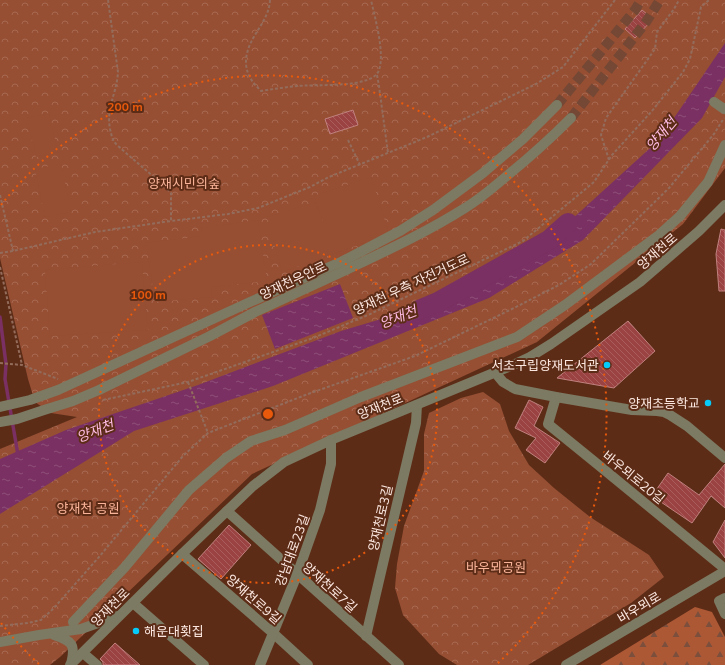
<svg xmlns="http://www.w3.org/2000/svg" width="725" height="665" font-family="'Nunito Sans','Noto Sans KR',sans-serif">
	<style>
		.forest { fill: url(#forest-firs) }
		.park { fill: url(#park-crowns) }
		.pitch { fill: #964f33 }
		.water { fill: url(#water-ripples) }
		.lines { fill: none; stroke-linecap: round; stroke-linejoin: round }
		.stream { stroke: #7a3062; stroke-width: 3.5 }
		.river { stroke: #7a3062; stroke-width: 20 }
		.building { fill: url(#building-back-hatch); stroke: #c0817e }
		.minor-tunnel { stroke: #754835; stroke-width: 10; stroke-dasharray: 10 5; stroke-linecap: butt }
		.path { stroke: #936c5c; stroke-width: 2; stroke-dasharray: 3 2; stroke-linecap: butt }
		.minor { stroke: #7c7a62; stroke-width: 10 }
		.minor-bridge { stroke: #7c7a62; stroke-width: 10 }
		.ring { fill: none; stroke: #e8590c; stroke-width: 2; stroke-dasharray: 2 4 }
		.poi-dot { fill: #04cbf9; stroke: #5d2c17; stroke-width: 1.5 }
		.labels { text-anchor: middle; stroke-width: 4; stroke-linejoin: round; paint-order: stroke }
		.park-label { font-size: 13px; fill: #fab499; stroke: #5d2c17 }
		.street-label { font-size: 13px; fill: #fce8e1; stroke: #5d2c17 }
		.poi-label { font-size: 13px; fill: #fce8e1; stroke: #5d2c17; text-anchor: end }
		.water-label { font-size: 14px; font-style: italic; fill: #febce4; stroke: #5d2c17 }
		.centre { fill: #e8590c; stroke: #5d2c17; stroke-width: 2 }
		.ring-label { font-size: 12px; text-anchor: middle; font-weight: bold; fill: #e8590c; stroke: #5d2c17; stroke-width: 4; stroke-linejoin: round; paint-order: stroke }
	</style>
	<defs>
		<pattern id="forest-firs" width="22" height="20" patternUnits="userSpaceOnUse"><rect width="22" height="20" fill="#ad5835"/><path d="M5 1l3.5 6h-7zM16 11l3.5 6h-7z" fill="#7c4f3c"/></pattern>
		<pattern id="park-crowns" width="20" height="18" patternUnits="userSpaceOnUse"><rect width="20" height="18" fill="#964f33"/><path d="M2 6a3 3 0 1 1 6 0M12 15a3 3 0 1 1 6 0" fill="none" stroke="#a66850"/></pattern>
		<pattern id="water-ripples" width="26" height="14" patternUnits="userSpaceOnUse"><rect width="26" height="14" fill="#7a3062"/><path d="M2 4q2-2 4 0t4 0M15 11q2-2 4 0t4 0" fill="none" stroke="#8e4e78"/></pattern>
		<pattern id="building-back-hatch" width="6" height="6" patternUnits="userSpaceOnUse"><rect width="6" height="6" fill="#9b4242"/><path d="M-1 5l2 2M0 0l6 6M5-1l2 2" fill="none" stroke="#aa5d5d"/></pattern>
	</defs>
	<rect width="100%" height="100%" fill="#5d2c17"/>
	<polygon class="forest" points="695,607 712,612 725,637 725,665 600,665"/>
	<g class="park">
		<polygon points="0,0 725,0 725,168 683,224 537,342 252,474 60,657 50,665 0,665 0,449 77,417 51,413 35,402 28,379 0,258"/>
		<polygon points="483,392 500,404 509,431 529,465 554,488 590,517 649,555 664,577 631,603 528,665 457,665 439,654 403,615 395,588 397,564 404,526 424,471 424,434 429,413 461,398"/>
	</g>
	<g class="pitch">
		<polygon points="49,113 58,152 36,157 27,118"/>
		<polygon points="61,164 71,212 45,217 35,169"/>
		<polygon points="371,177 389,234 282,272 267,217 315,202 324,224 314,196"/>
		<polygon points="258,220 267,281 211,287 212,297 155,302 146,243 202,236 201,228"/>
		<polygon points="142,262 148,330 50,336 45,270"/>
	</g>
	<g class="water">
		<polygon points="725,43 725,77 702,118 583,240 489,298 273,386 134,431 0,514 0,459 66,430 198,385 341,331 438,302 549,240 659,140"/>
		<polygon points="340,284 353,318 275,349 262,315"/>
	</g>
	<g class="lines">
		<polyline class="stream" points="0,317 6,364 5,379 18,455"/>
		<polyline class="river" points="419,310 438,302 549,240 568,223"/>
	</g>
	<g class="building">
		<polygon points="642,10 653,19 635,38 625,29"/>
		<polygon points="353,110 358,125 330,134 325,119"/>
		<polygon points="721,229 725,230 725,291 719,291 716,254"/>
		<polygon points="628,321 655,351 614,388 557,378"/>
		<polygon points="529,400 543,407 534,426 560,443 545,463 526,450 536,438 515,428"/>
		<polygon points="725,464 725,508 711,496 692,523 652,496 668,473 699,495"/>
		<polygon points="725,520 725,558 713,542"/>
		<polygon points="229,525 251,545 221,579 198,559"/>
		<polygon points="115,643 140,665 103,665 103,662 100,659"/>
	</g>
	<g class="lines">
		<g class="minor-tunnel">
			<polyline points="557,105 635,10 641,0"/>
			<polyline points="571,118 646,22 660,0"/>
		</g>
		<g class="path">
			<path d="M108,0L118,72C117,93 106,107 110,129C112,137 112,140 118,146L163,185L171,193V221L228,214L258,208L310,187L329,177L427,137L536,84L563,67L615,0"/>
			<path d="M270,0C269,24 245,38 246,64C247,76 253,83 261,91C274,89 286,87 298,86C315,84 373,89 379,70C385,53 375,18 371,0"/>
			<polyline points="377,75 379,86 388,153"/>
			<polyline points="348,140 360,165"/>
			<polyline points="609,160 601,135 606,118 655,49 657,32 674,9 679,0"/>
			<polyline points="0,195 13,251"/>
			<polyline points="0,253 13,251 95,232 171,221"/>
			<polyline points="0,267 22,365"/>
			<polyline points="0,363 22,365 58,379"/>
			<polyline points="188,382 208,433"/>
			<polyline points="103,400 188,382 313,338 368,315 523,241 594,182 612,155 652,111 683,72 690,59 701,7 709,0"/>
			<polyline points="0,626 28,623 41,620 53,609 99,557 183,456 208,433 308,394 415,356 514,308 559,285 591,264 669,188 714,134 724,118"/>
		</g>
		<g class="minor">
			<polyline points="714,102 724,109 725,108"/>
			<polyline points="343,261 400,231 433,210 483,173 523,139 557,105"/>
			<path d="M346,270C386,251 427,232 465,208C480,199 494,187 508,175C530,157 551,138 571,118"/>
			<polyline points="496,372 498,376 503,382 515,389 556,397 632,410 657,411 664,412 670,415 687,426 725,458"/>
			<polyline points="556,397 548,424 596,463 725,569"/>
			<polyline points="227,511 399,665"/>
			<polyline points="182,554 273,633 308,665"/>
			<polyline points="725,598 719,601 725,614"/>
			<polyline points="133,603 204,665"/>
			<polyline points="73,622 125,567 189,490 226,458 251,441 285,430 361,397 517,337 565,305 659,235 680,216 708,182 725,145"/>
			<path d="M54,635C72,641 76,644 71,664"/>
			<polyline points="366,636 416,423 417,405"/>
			<polyline points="0,642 39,635 81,629 118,616"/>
			<polyline points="83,653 97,665"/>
			<polyline points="70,665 182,554 253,486 284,462 331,440 513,365 530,357 551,344 640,282 699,231 725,205"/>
			<polyline points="260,665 297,575 320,510 331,464 331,440"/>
			<polyline points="566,665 725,571"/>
		</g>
		<g class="minor-bridge">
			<polyline points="0,407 30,400 58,390 250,302 343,261"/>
			<polyline points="0,422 17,419 44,410 73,401 99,390 210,336 255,312 346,270"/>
		</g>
	</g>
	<g class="ring">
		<circle cx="268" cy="414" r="169"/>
		<path d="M39 664A339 339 0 0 1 1 623M1 205A339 339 0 1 1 497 664"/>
	</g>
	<g class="poi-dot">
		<circle cx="607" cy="365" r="4"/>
		<circle cx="708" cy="403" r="4"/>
		<circle cx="136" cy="631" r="4"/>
	</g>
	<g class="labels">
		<g class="park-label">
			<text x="184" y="188">양재시민의숲</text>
			<text x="88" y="513">양재천 공원</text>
			<text x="496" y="572">바우뫼공원</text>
		</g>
		<g class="street-label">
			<text transform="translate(657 251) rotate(-41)" y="5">양재천로</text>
			<text transform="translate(293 280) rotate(-25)" y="5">양재천우안로</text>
			<text transform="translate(411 284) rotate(-25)" y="5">양재천 우측 자전거도로</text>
			<text transform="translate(380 406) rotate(-22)" y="5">양재천로</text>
			<text transform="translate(634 477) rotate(39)" y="5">바우뫼로20길</text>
			<text transform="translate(380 518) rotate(-77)" y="5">양재천로3길</text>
			<text transform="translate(292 550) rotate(-70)" y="5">강남대로23길</text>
			<text transform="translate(330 587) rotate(42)" y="5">양재천로7길</text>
			<text transform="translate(254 599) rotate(41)" y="5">양재천로9길</text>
			<text transform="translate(110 607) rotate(-45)" y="5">양재천로</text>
			<text transform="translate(639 607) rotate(-31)" y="5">바우뫼로</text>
		</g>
		<g class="poi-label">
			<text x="599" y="370">서초구립양재도서관</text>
			<text x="700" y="408">양재초등학교</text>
			<text x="144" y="636" text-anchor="start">해운대횟집</text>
		</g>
		<g class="water-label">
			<text transform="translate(661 134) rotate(-50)" y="5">양재천</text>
			<text transform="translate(398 317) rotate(-21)" y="5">양재천</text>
			<text transform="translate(95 431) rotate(-21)" y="5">양재천</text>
		</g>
	</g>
	<circle cx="268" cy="414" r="6" class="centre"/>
	<g class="ring-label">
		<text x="125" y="111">200 m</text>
		<text x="148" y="299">100 m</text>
	</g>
</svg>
